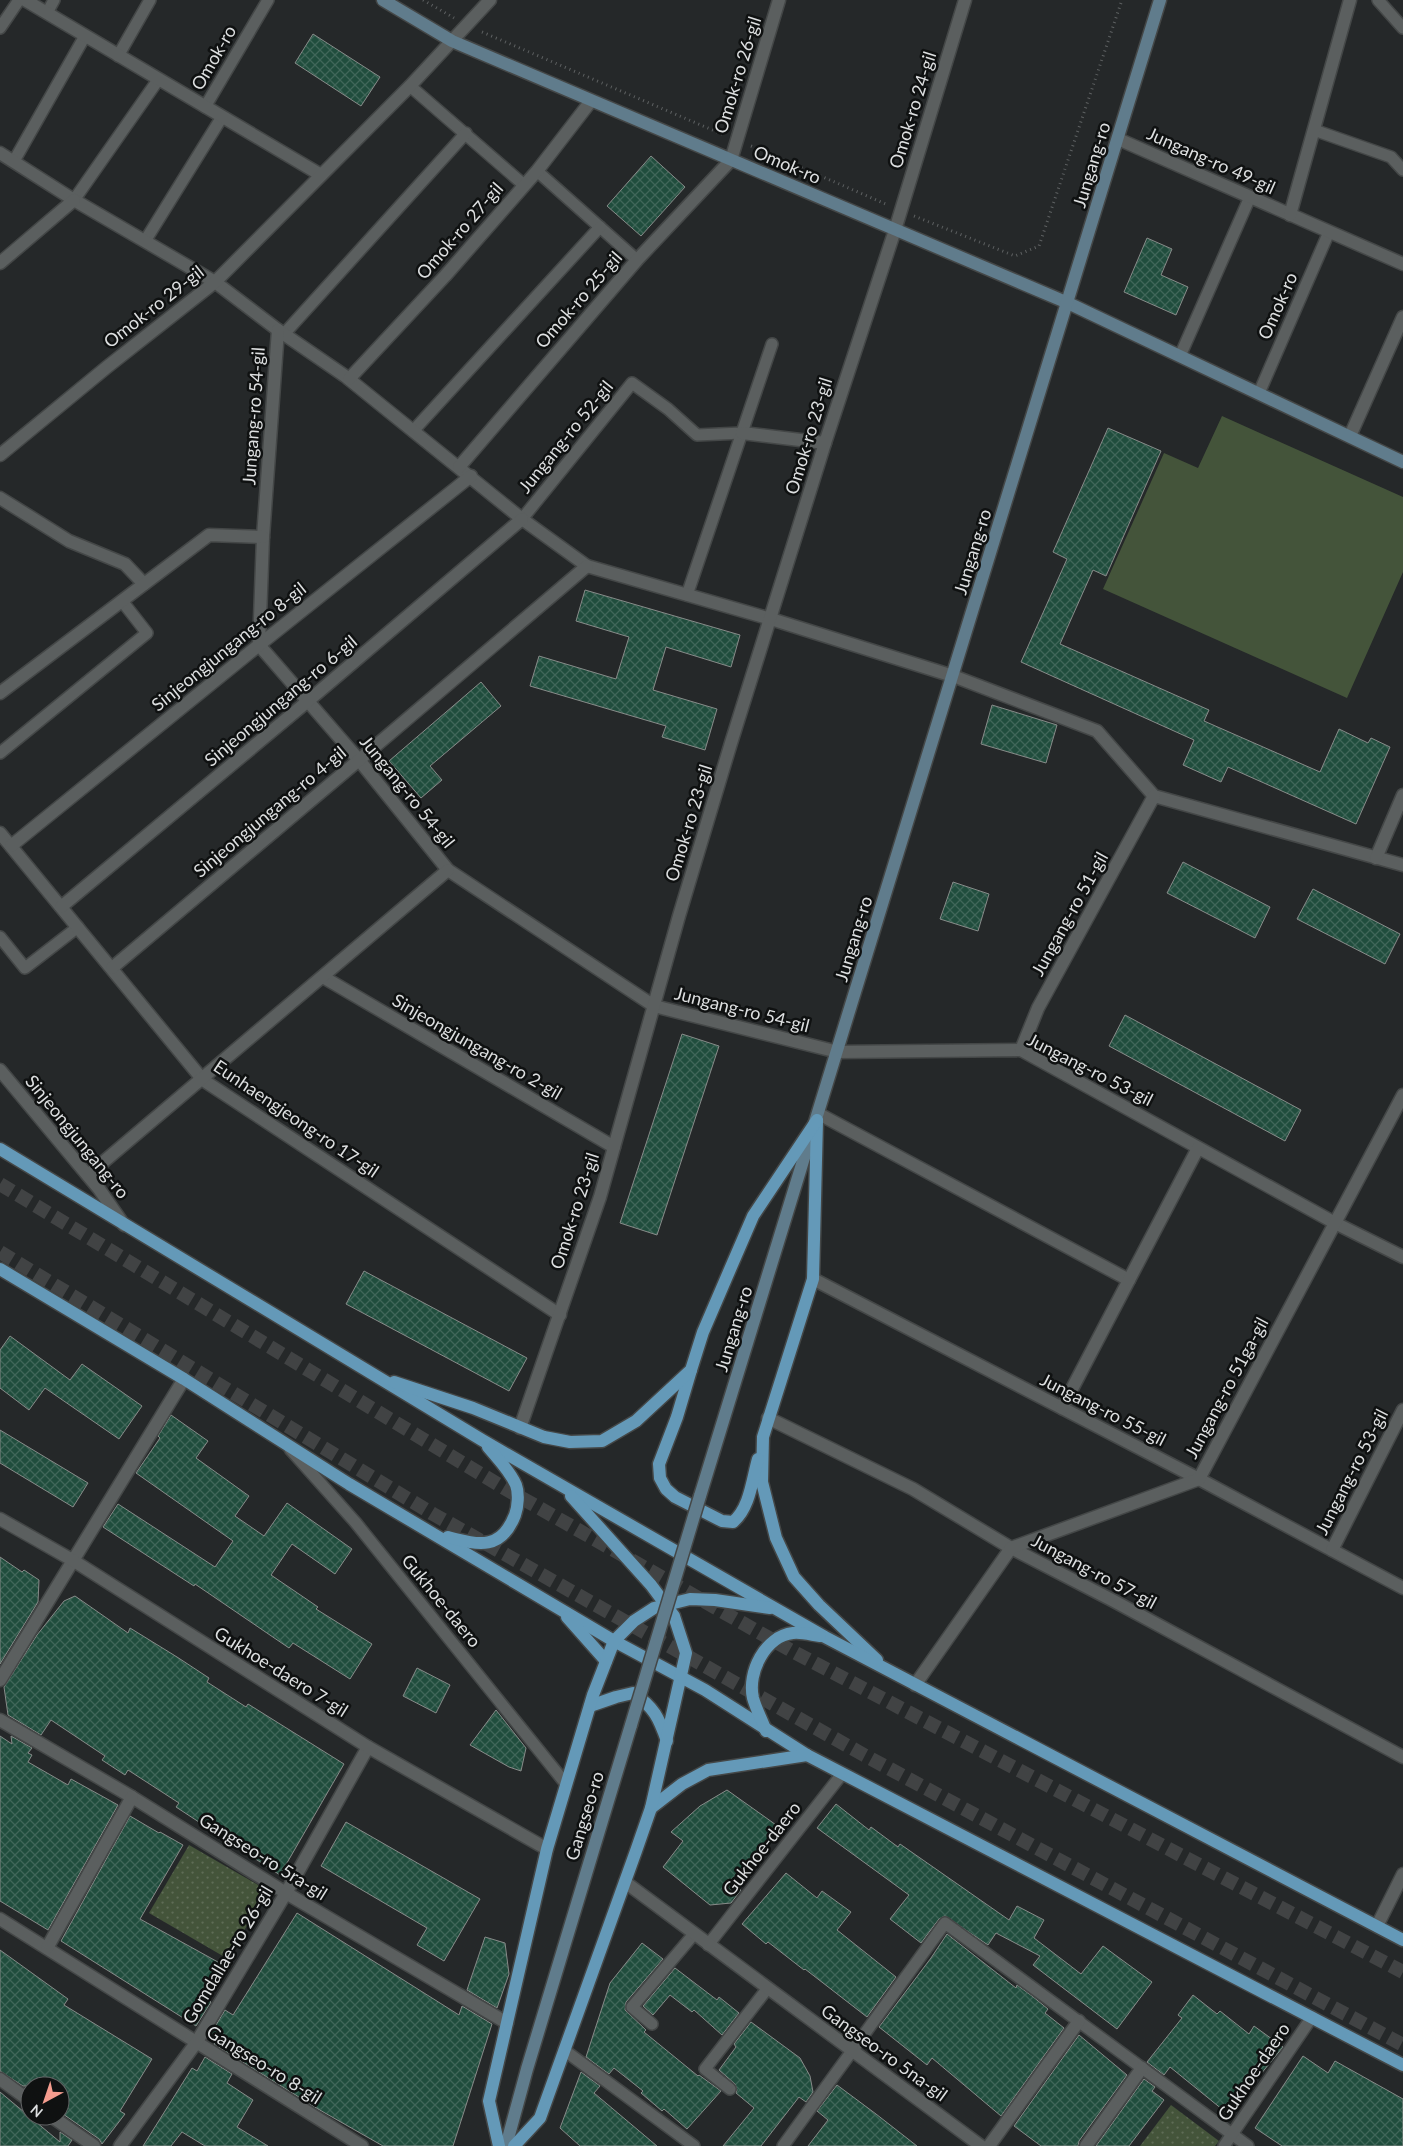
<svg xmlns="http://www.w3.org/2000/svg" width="1403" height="2146" font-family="Lato,sans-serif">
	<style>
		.park { fill: url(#park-dots) }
		.pitch { fill: #44543a }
		.building { fill: url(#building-cross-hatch); stroke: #878b89 }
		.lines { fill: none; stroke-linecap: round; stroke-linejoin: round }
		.trunk-tunnel { stroke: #414344; stroke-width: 14; stroke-dasharray: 14 7; stroke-linecap: butt }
		.service-casing { stroke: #444747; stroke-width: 14 }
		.minor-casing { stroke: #444747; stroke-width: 15 }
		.tertiary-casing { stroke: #444747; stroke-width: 15 }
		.secondary-casing { stroke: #444747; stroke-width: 15 }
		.primary-casing { stroke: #444747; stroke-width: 15 }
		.path { stroke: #5e6162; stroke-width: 3; stroke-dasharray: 1 4; stroke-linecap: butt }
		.service { stroke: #5b5f5f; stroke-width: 11 }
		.minor { stroke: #5b5f5f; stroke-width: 12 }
		.tertiary { stroke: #5b5f5f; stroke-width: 12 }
		.secondary { stroke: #607c8c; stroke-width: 12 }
		.primary { stroke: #6499b8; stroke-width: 12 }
		.secondary-bridge-casing { stroke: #444747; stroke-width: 15; stroke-linecap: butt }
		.secondary-bridge { stroke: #607c8c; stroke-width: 12 }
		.labels { text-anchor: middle; stroke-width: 5; stroke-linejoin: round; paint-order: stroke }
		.street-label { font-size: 18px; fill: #dddfe0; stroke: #0f1111 }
	</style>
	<defs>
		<pattern id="park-dots" width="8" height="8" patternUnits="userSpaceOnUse" patternTransform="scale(1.25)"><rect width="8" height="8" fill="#44543a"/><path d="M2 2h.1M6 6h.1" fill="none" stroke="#5f6c56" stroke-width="1.8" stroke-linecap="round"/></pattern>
		<pattern id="building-cross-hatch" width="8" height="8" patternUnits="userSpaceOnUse" patternTransform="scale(1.25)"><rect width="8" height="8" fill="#204d3d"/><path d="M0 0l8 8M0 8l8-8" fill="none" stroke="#406659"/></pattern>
	</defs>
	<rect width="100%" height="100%" fill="#252829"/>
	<g class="park">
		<polygon points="189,1845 267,1890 228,1959 149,1913"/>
		<polygon points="1171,2105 1219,2141 1215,2146 1140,2146"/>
	</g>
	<polygon class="pitch" points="1222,416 1403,497 1403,572 1347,698 1103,589 1164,453 1198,468"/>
	<g class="building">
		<polygon points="313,34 380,77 361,106 295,63"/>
		<polygon points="651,156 685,187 641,236 607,206"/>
		<polygon points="1147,238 1172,249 1161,275 1188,287 1176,315 1124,292"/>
		<polygon points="1108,428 1161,451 1106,576 1093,570 1060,644 1209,710 1204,721 1320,772 1339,729 1368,743 1371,738 1390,747 1356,824 1228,767 1221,782 1183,765 1194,740 1021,662 1067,559 1053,552"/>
		<polygon points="585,590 740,635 731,667 666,647 653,690 717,709 705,750 662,737 666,726 530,686 539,656 616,679 629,637 576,621"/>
		<polygon points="481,682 501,706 430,766 442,780 421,798 389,761"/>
		<polygon points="992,705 1057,725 1046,763 981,744"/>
		<polygon points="1183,862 1270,907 1255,938 1167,893"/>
		<polygon points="953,882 989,894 978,931 940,919"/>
		<polygon points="1313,889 1400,934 1385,964 1297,919"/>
		<polygon points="1125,1015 1301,1110 1285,1141 1109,1046"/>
		<polygon points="682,1034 719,1046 657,1235 620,1223"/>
		<polygon points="364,1271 527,1358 509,1391 346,1304"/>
		<polygon points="10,1336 70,1380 82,1364 142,1406 119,1439 45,1388 29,1410 0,1388 0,1350"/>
		<polygon points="171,1415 208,1441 196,1458 249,1496 235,1516 264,1536 287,1503 352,1549 335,1574 292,1544 271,1575 318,1607 316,1609 372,1644 350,1679 293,1643 289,1648 195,1584 194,1586 103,1527 118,1504 215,1567 233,1541 136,1473 160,1438 158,1436"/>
		<polygon points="0,1430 88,1483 73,1507 0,1463"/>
		<polygon points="0,1557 22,1572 24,1570 39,1580 38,1602 0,1664"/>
		<polygon points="75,1596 128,1633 130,1628 177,1657 209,1678 207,1682 246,1707 248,1704 344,1764 280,1875 176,1807 179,1803 128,1770 125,1775 102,1760 105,1756 51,1720 41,1735 8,1715 4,1687 37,1635 64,1601"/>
		<polygon points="417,1668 450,1685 436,1713 403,1696"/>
		<polygon points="496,1710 526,1748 521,1771 509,1767 470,1745"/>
		<polygon points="0,1736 12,1744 11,1736 32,1748 28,1753 32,1755 28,1762 68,1785 71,1779 118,1805 48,1930 0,1901"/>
		<polygon points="727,1790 779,1827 735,1886 741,1890 731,1903 710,1905 663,1867 683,1841 671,1832 700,1806"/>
		<polygon points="836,1804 869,1830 871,1827 898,1847 900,1844 1009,1920 1017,1906 1044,1920 1034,1938 1081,1974 1103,1946 1152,1982 1117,2029 1033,1965 1040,1956 996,1933 988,1945 945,1916 939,1919 921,1943 890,1919 909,1895 817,1828"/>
		<polygon points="130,1816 159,1833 160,1832 183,1845 140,1919 227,1967 208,2000 211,2002 196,2026 61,1941"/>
		<polygon points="346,1822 480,1899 444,1961 417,1945 427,1928 321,1866"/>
		<polygon points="786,1873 817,1898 822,1891 851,1912 837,1930 896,1977 867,2017 805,1969 804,1970 768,1942 766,1944 742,1924"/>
		<polygon points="297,1913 459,2015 462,2006 492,2024 453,2146 383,2146 318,2109 214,2044 217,2039 210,2035 225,2010 233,2015"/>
		<polygon points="947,1934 1016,1988 1017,1985 1032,1996 1048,2009 1045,2013 1064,2028 1001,2116 932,2058 927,2065 879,2027 931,1958"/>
		<polygon points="485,1937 505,1943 509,1974 497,2008 467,1990"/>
		<polygon points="642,1943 663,1959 626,2002 625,2010 646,2030 644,2032 698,2076 699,2075 721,2091 687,2129 664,2109 662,2111 641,2093 643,2091 614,2068 609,2074 586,2057 610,1983"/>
		<polygon points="0,1950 68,1999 64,2005 152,2059 120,2111 125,2114 102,2144 99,2139 60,2112 60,2086 23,2086 0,2071"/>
		<polygon points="675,1968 717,2000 719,1997 739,2013 722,2035 694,2010 692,2012 670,1995 653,2015 643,2006"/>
		<polygon points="1193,1995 1217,2014 1220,2011 1249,2034 1254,2026 1283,2047 1228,2114 1170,2067 1164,2075 1147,2062 1182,2018 1178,2015"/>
		<polygon points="751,2022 800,2058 810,2076 813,2092 806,2102 799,2097 761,2146 723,2146 754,2108 736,2093 737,2090 735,2084 719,2070 736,2047 734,2044"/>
		<polygon points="1079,2035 1127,2075 1079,2141 1078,2146 1041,2146 1014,2126"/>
		<polygon points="1303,2056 1328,2073 1335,2061 1403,2099 1403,2146 1282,2146 1255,2128"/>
		<polygon points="205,2057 232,2074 227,2083 253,2100 237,2127 268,2146 205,2146 182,2132 171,2146 143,2146 192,2068 197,2071"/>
		<polygon points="581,2072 600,2086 594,2093 657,2146 580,2146 560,2128"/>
		<polygon points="1144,2079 1155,2087 1152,2091 1164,2100 1129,2146 1096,2146"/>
		<polygon points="837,2085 876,2114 917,2146 808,2146 828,2120 817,2111"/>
		<polygon points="0,2092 60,2142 60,2132 72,2140 68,2146 0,2146"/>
	</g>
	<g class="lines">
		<g class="trunk-tunnel">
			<polyline points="0,1184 504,1488 792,1651 1403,1972"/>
			<polyline points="0,1252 433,1514 864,1755 1403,2045"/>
		</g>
		<defs>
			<g id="service">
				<polyline points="1378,0 1403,28"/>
				<polyline points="47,13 54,0"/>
				<polyline points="0,28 19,0"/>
				<polyline points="118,56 150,0"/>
				<polyline points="410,86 524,185"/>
				<polyline points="205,107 268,0"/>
				<polyline points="1314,130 1391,157 1403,170"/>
				<polyline points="14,161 85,36"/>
				<polyline points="537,171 637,260"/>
				<polyline points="74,200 158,80"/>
				<polyline points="145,241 222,117"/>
				<polyline points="284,334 466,133"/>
				<polyline points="1180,356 1250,197"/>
				<polyline points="1259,393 1329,232"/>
				<polyline points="413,431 600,227"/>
				<polyline points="522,519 632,383 668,409 697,435 742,433"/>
				<polyline points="687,595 772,344"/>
				<polyline points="0,753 147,633 122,601"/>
				<polyline points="0,937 25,968 78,927"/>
				<polyline points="290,1449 356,1523 566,1784"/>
				<polyline points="708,1945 842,1774"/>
				<polyline points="652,2024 632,2007 694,1934"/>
				<polyline points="564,2050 694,2146"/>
				<polyline points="730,2089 705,2069 767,1989"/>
				<polyline points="783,2146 945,1923 1248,2146"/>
				<polyline points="1224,2146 1312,2017"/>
			</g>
			<g id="minor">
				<polyline points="25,0 321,175"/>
				<polyline points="1118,139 1403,264"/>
				<polyline points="0,153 74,200 215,282 278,330 345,376 522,519 587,566 771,619 953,676 1097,731 1154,796 1403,865"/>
				<polyline points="1290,215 1350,0"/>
				<polyline points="0,263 74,200"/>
				<polyline points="278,330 263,537 259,645 359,760 448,870 654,1006 838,1052 1021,1050 1335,1223 1403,1257"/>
				<polyline points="349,379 445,276 537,171 591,101"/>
				<polyline points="742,433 825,443"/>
				<polyline points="1350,436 1403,317"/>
				<polyline points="0,455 107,367 215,282 410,86 490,0"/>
				<polyline points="459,467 637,260 731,160 779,0"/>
				<polyline points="0,498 69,541 125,564 144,584"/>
				<polyline points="0,693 209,535 263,537"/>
				<polyline points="0,833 203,1080 560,1315"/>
				<polyline points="11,846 259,645 471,476"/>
				<polyline points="1376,858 1403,795"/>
				<polyline points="61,907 308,701 522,519"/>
				<polyline points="112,968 359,760 587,566"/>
				<polyline points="323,977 614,1147"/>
				<polyline points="1021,1050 1038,1008 1154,796"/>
				<polyline points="819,1114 1129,1280"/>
				<polyline points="88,1175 448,870"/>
				<polyline points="813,1279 1199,1479 1403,1588"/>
				<polyline points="1062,1408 1198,1148"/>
				<polyline points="768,1418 913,1489 1011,1548 1112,1600 1403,1757"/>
				<polyline points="520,1428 600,1197 679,916 731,743 825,443 895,230 965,0"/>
				<polyline points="1332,1550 1403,1410"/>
				<polyline points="0,1680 184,1379"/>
				<polyline points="915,1685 1011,1548 1199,1479 1403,1095"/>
				<polyline points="0,1720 132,1797 286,1893 507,2023"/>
				<polyline points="0,1919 362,2146"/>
				<polyline points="1377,1926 1403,1874"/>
				<polyline points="47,1948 132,1797"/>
				<polyline points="0,2079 30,2101"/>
				<polyline points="51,2116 94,2146"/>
				<polyline points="120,2146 196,2043 286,1893 368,1747"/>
				<polyline points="989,2146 1079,2021"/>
				<polyline points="1086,2146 1142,2068"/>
			</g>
			<g id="tertiary">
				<polyline points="0,1070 99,1189 124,1225"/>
				<polyline points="0,1519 74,1561 368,1747 547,1849"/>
				<polyline points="625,1882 981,2146"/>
			</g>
			<g id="secondary">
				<polyline points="383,0 452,41 1068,303 1403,462"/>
				<polyline points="700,1496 1160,0"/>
				<polyline points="506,2146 527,2069 631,1725"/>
			</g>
			<g id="primary">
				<polyline points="817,1121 813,1279 763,1437 762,1482 776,1538 794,1577 819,1605 877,1660"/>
				<polyline points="0,1149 482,1440 825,1637 1403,1940"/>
				<polyline points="0,1269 184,1379 349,1484 614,1641 705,1690 807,1755 1403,2065"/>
				<path d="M691,1370L677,1417L659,1464L660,1478L666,1489L675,1497L722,1521L733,1522C750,1508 752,1480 758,1459"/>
				<polyline points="394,1382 473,1408 544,1437 570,1442 602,1441 636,1421 691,1370 703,1332 753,1216 817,1120"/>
				<path d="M448,1537C479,1545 501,1551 515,1515C518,1507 519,1493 516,1485C510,1471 498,1459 488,1447"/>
				<polyline points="567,1617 606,1661"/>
				<path d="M590,1706L616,1697L633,1693C654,1707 659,1718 667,1741"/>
				<path d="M766,1731C762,1720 756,1709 753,1698C747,1673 765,1636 793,1633C802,1632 812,1635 820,1636"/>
				<polyline points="651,1808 682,1784 708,1770 807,1755"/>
				<polyline points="499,2146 489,2101 547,1849 593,1695 614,1641 634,1621 654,1608 690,1599 715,1600 770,1608"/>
				<polyline points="514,2146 540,2118 636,1851 651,1808 686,1653 674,1616 651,1585 571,1496"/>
			</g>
		</defs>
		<use href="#service" class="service-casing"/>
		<use href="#minor" class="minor-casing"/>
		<use href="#tertiary" class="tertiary-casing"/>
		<use href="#secondary" class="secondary-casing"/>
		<use href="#primary" class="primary-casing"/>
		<g class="path">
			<polyline points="423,0 454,18"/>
			<polyline points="482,32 722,134"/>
			<polyline points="751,146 888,205"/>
			<polyline points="914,216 1015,256 1039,246 1122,0"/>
		</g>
		<use href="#service" class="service"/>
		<use href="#minor" class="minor"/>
		<use href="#tertiary" class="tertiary"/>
		<use href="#secondary" class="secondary"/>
		<use href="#primary" class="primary"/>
		<defs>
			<polyline id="secondary-bridge" points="631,1725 700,1496"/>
		</defs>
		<use href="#secondary-bridge" class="secondary-bridge-casing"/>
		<use href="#secondary-bridge" class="secondary-bridge"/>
	</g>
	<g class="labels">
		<g class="street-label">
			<text transform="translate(214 58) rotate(-60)" y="6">Omok-ro</text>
			<text transform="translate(738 75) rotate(-73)" y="6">Omok-ro 26-gil</text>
			<text transform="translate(913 110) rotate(-73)" y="6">Omok-ro 24-gil</text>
			<text transform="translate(1211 161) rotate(24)" y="6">Jungang-ro 49-gil</text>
			<text transform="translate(787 165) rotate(23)" y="6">Omok-ro</text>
			<text transform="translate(1092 165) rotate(-73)" y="6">Jungang-ro</text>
			<text transform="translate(460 231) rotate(-49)" y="6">Omok-ro 27-gil</text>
			<text transform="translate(579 300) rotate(-49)" y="6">Omok-ro 25-gil</text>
			<text transform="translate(1278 306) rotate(-66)" y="6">Omok-ro</text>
			<text transform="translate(154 307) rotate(-38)" y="6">Omok-ro 29-gil</text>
			<text transform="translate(254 416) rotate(-86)" y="6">Jungang-ro 54-gil</text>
			<text transform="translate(809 436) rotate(-73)" y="6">Omok-ro 23-gil</text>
			<text transform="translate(566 437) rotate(-51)" y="6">Jungang-ro 52-gil</text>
			<text transform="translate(973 552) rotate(-73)" y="6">Jungang-ro</text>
			<text transform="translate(229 647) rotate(-39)" y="6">Sinjeongjungang-ro 8-gil</text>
			<text transform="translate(281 701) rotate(-40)" y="6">Sinjeongjungang-ro 6-gil</text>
			<text transform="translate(407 792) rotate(51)" y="6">Jungang-ro 54-gil</text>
			<text transform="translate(270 812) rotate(-40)" y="6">Sinjeongjungang-ro 4-gil</text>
			<text transform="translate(689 823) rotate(-73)" y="6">Omok-ro 23-gil</text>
			<text transform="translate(1070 914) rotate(-61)" y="6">Jungang-ro 51-gil</text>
			<text transform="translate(854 939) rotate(-73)" y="6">Jungang-ro</text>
			<text transform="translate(742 1010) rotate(14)" y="6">Jungang-ro 54-gil</text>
			<text transform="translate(477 1047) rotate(30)" y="6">Sinjeongjungang-ro 2-gil</text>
			<text transform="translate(1090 1070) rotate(27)" y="6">Jungang-ro 53-gil</text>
			<text transform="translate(296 1119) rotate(34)" y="6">Eunhaengjeong-ro 17-gil</text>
			<text transform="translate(77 1137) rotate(51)" y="6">Sinjeongjungang-ro</text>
			<text transform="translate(575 1211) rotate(-72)" y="6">Omok-ro 23-gil</text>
			<text transform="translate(734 1329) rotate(-73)" y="6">Jungang-ro</text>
			<text transform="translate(1227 1388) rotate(-62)" y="6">Jungang-ro 51ga-gil</text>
			<text transform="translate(1103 1410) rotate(27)" y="6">Jungang-ro 55-gil</text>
			<text transform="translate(1352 1472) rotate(-63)" y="6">Jungang-ro 53-gil</text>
			<text transform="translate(1094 1572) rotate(28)" y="6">Jungang-ro 57-gil</text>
			<text transform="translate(441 1601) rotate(51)" y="6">Gukhoe-daero</text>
			<text transform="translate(281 1672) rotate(32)" y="6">Gukhoe-daero 7-gil</text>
			<text transform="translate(585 1816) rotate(-73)" y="6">Gangseo-ro</text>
			<text transform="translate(762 1849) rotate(-52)" y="6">Gukhoe-daero</text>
			<text transform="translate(263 1857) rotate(32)" y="6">Gangseo-ro 5ra-gil</text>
			<text transform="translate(228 1955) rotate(-59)" y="6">Gomdallae-ro 26-gil</text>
			<text transform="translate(884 2053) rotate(36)" y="6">Gangseo-ro 5na-gil</text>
			<text transform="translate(264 2065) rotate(32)" y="6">Gangseo-ro 8-gil</text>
			<text transform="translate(1254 2072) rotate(-56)" y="6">Gukhoe-daero</text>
		</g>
	</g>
	<g transform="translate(45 2101) rotate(220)"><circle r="24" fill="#0f1111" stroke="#616364"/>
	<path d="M0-4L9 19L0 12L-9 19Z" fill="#f59d8f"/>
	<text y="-8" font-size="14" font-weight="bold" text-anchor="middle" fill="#dddfe0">N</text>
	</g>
</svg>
